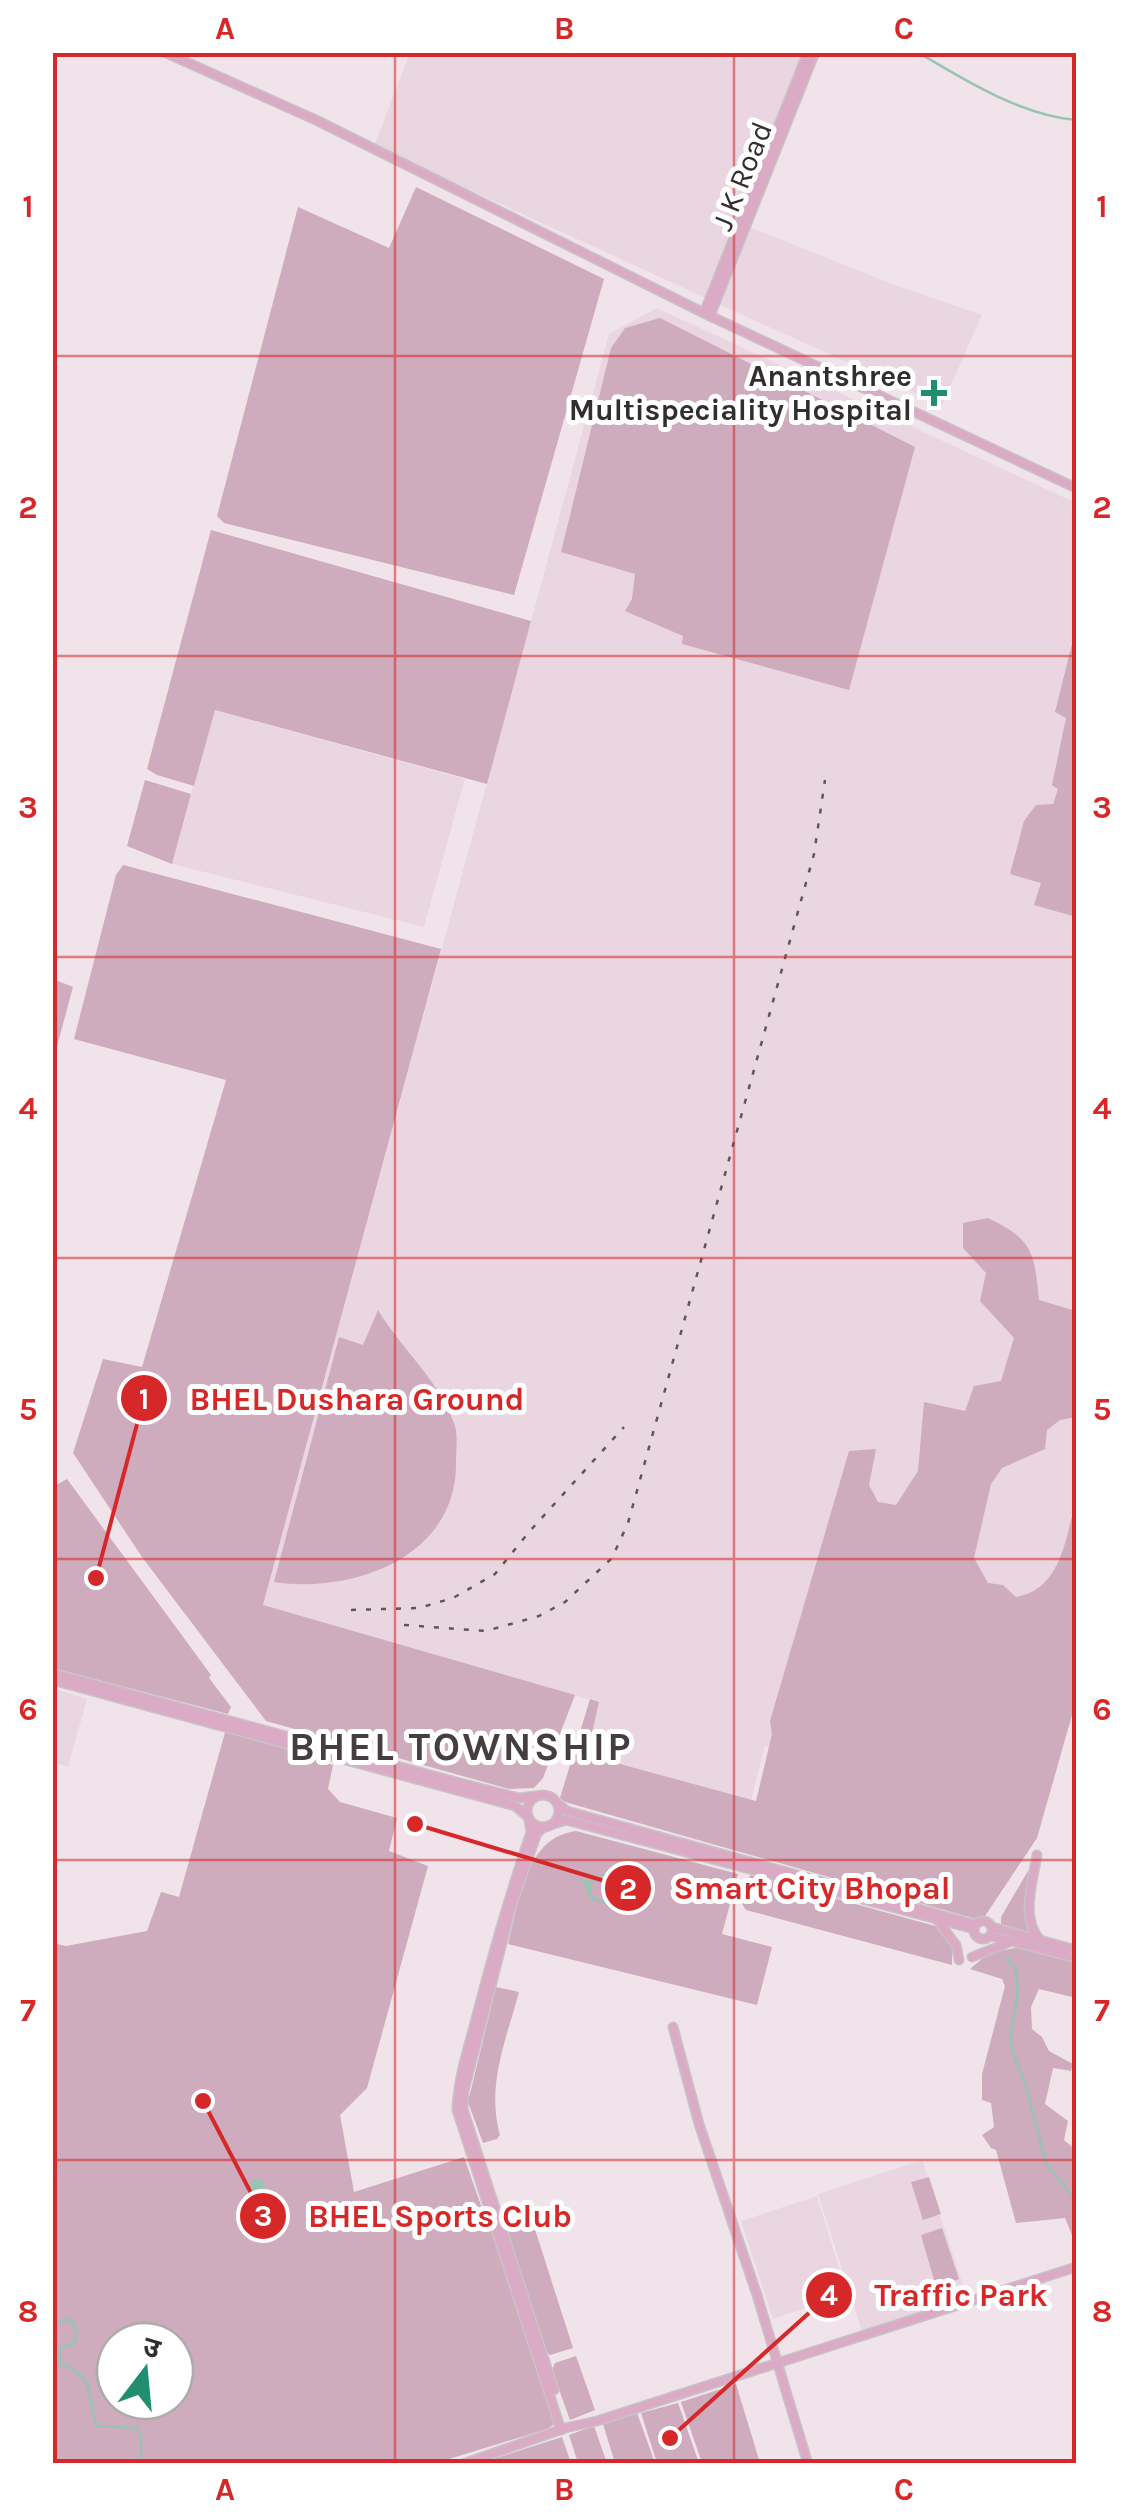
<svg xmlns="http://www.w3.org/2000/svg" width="1129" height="2516" font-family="Karla,'Noto Sans Devanagari',sans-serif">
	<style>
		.built { fill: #ead6e0 }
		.green { fill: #ceabbd; fill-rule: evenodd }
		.water { fill: #98c5b3; fill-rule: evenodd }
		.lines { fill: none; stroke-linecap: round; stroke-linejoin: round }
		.stream { stroke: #98c5b3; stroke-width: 2.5 }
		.major-casing { stroke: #c6c4c5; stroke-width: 11 }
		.major { stroke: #dbabc6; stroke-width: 8 }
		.rail { stroke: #5d575a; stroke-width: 2.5; stroke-dasharray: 5 10; stroke-linecap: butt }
		.grid { fill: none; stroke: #d62828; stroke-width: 2.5; stroke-opacity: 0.55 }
		.poi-dot { fill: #218f6f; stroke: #fff; stroke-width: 4 }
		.labels { text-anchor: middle; stroke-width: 10; stroke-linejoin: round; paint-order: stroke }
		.street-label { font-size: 30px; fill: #322e30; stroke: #fff }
		.poi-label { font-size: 30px; font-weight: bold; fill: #322e30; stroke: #fff; text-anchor: end }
		.district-label { font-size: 40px; font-weight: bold; letter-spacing: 2.5px; fill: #463d41; stroke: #fff }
		.leader { fill: none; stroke: #d62828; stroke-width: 4 }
		.callout-dot { fill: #d62828; stroke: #fff; stroke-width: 4 }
		.mark-label { font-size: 30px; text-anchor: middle; font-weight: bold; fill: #fff }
		.callout-label { font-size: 32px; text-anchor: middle; font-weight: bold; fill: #d62828; stroke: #fff; stroke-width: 10; stroke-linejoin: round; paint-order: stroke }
		.neatline { fill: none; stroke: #d62828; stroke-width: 4 }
		.grid-label { font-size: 32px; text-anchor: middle; font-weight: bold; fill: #d62828 }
	</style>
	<rect width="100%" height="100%" fill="#f0e4ea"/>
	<g class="built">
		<polygon points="410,53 808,53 710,300 374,146"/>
		<polygon points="747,226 892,284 982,315 942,405 716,303"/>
		<polygon points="657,308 1076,503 1076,1536 986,1806 765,1746 751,1800 587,1755 598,1702 263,1606 609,334"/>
		<polygon points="214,710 465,779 424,927 172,864"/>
		<polygon points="53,1688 87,1699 68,1767 55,1763 53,1769"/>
		<polygon points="922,2160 967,2298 862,2331 818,2194"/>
		<polygon points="817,2196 847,2294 773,2319 741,2221"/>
	</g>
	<g class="green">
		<polygon points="416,187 604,279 514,595 224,523 217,516 298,207 389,248"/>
		<polygon points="660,318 915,447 849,690 682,644 683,636 625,611 632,599 635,574 561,552 611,348 625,328"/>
		<polygon points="211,530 531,621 487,784 215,710 194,786 157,775 147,769"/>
		<polygon points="1073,640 1076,641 1076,917 1034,905 1041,883 1010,874 1024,821 1036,805 1053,804 1058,789 1052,785 1066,718 1055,712"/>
		<polygon points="145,780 191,794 172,864 127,846"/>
		<polygon points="123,865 441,949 263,1605 575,1695 543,1778 534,1788 509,1789 266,1721 142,1557 73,1453 103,1359 142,1367 226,1080 74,1039 116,875"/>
		<polygon points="53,979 73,987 53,1061"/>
		<path d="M988,1218C1033,1240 1034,1251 1039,1300L1076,1311V1417L1060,1420L1047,1430L1045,1449L1002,1468L991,1484L974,1558L988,1583L1003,1585L1016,1597C1061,1590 1066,1537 1076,1500V1701L1037,1838L985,1916L976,1919L565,1802L560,1798L590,1699L599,1702L587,1755L756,1801L772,1734L770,1721L849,1451L876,1449L869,1485L878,1502L896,1505L918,1471L924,1402L965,1411L974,1386L1001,1381L1014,1338L980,1301L986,1273L963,1248V1223Z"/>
		<path d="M378,1310C402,1350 440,1381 455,1426C458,1437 456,1452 456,1464C456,1557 353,1594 274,1582L339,1337L363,1345Z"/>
		<polygon points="67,1479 211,1675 209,1678 231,1707 228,1714 53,1668 53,1487"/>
		<path d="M226,1729L333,1765L328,1789L340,1802L397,1818L389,1851L428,1866L367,2088L340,2115L354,2192L464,2157L484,2214H487L556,2423L547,2429L436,2463L53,2464V1943L66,1946L147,1931L161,1892L179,1897ZM115,2341H175V2401H115Z"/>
		<path d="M576,1831L738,1874L722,1934L772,1947L757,2005L508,1944C520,1901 524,1838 576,1831Z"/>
		<polygon points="1028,1871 1032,1872 1028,1932 1001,1924 1001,1917"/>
		<polygon points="750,1875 935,1926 952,1947 952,1965 746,1910 742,1904"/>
		<polygon points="1023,1947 1076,1961 1076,1998 1039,1989 1031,2007 1032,2029 1042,2037 1049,2051 1073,2064 1071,2071 1053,2068 1045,2104 1068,2121 1064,2140 1076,2150 1076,2245 1065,2218 1016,2223 996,2150 991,2148 982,2135 994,2127 991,2103 982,2100 982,2074 1005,1986 1002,1979 970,1969 990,1952"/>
		<path d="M496,1987L519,1992C506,2040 486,2086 500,2135L497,2139L483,2143L468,2102Z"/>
		<polygon points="929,2177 941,2214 923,2220 911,2182"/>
		<polygon points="533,2223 573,2348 550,2355 545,2351 506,2231"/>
		<polygon points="942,2228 959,2279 936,2287 921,2235"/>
		<polygon points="576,2356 595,2410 570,2420 552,2370 555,2363"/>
		<polygon points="736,2384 760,2463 702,2463 681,2402"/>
		<polygon points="678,2403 699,2463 657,2463 641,2413"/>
		<polygon points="637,2413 655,2463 615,2463 603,2424"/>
		<polygon points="594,2426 607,2463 578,2463 569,2435"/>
		<polygon points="562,2437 571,2463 481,2463"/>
	</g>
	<g class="water">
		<path d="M604,1872L634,1888L643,1902L623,1912L614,1906L591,1900L582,1880L593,1881ZM606,1875L626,1885L630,1895C619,1905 601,1904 591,1894V1886L598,1877Z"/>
		<polygon points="252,2179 262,2179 272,2212 263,2214 247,2203"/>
	</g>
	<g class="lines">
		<g class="stream">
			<path d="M919,53C966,81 1021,115 1076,120"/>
			<polyline points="1007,1958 1016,1971 1018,1991 1010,2039 1013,2053 1025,2083 1046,2163 1076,2201"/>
			<path d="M52,2325L67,2319L75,2325L77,2334L74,2343L60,2348L59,2362C101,2382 84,2393 97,2426L137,2428L141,2436V2464"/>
		</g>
		<defs>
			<g id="major">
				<polyline points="164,52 316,120 710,316 1076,488"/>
				<polyline points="704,313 808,52"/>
				<polyline points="710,316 815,52"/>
				<polyline points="52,1673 460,1783 519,1798 535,1796"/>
				<polyline points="52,1680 515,1806 527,1816"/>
				<circle cx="543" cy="1811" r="16"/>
				<polyline points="557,1803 567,1811 973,1924 979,1922"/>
				<path d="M529,1820L531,1832C510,1894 492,1956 476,2019C468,2049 458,2079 457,2110L561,2430"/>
				<polyline points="550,1825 566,1820 974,1929"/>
				<polyline points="544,1827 537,1833 512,1904 464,2091 463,2109 554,2390"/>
				<path d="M1037,1855C1033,1881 1020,1918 1040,1940"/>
				<circle cx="983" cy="1930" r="9"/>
				<polyline points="938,1921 956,1945 959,1960"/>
				<polyline points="992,1927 1076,1950"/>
				<polyline points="991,1936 1076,1958"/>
				<polyline points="972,1957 1010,1942"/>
				<polyline points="673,2027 699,2124 757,2295 808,2464"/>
				<polyline points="463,2464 565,2428 597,2421 1076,2267"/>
			</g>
		</defs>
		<use href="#major" class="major-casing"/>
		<use href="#major" class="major"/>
		<g class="rail">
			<polyline points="351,1610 419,1608 453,1598 495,1574 529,1532 624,1427"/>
			<polyline points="404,1625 486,1631 539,1616 565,1602 612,1558 628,1523 814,854 825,780"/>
		</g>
	</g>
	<path class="grid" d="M395,52V2464M734,52V2464M52,356H1076M52,656H1076M52,957H1076M52,1258H1076M52,1559H1076M52,1860H1076M52,2160H1076"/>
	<path class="poi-dot" d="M929 378h10v10h10v10h-10v10h-10v-10h-10v-10h10z"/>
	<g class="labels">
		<g class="street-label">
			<text transform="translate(742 176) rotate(-68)" y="10">J K Road</text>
		</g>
		<g class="poi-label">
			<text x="912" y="386">Anantshree<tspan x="912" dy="34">Multispeciality Hospital</tspan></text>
		</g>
		<g class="district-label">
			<text x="461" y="1760">BHEL TOWNSHIP</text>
		</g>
	</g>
	<path class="leader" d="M96 1578L144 1398M415 1824L628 1888M203 2101L263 2216M670 2438L829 2295"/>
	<g class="callout-dot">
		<circle cx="96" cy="1578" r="10"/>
		<circle cx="415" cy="1824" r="10"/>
		<circle cx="203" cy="2101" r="10"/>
		<circle cx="670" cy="2438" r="10"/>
		<circle cx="144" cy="1398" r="25"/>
		<circle cx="628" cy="1888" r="25"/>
		<circle cx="263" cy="2216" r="25"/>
		<circle cx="829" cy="2295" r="25"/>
	</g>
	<g class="mark-label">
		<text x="144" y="1409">1</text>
		<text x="628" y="1899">2</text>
		<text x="263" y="2226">3</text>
		<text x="829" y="2305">4</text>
	</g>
	<g class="callout-label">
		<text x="357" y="1410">BHEL Dushara Ground</text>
		<text x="812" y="1899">Smart City Bhopal</text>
		<text x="440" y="2227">BHEL Sports Club</text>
		<text x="961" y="2306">Traffic Park</text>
	</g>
	<rect width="1129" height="2516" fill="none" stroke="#ffffff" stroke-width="110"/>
	<g transform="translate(145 2371) rotate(16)"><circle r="48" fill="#ffffff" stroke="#adabac" stroke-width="2.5"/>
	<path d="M0-8L18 38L0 25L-18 38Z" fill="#218f6f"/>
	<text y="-15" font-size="28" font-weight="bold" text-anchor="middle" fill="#322e30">उ</text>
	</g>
	<rect x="55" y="55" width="1019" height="2406" class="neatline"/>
	<g class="grid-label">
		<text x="225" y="39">A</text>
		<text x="564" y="39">B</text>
		<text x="904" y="39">C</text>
		<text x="28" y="217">1</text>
		<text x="1102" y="217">1</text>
		<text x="28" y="518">2</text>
		<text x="1102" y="518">2</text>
		<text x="28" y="818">3</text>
		<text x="1102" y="818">3</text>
		<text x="28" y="1119">4</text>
		<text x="1102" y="1119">4</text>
		<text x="28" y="1420">5</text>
		<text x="1102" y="1420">5</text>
		<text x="28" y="1720">6</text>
		<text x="1102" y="1720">6</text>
		<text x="28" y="2021">7</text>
		<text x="1102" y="2021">7</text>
		<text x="28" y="2322">8</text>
		<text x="1102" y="2322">8</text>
		<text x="225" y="2500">A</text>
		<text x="564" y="2500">B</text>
		<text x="904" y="2500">C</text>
	</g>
</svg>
